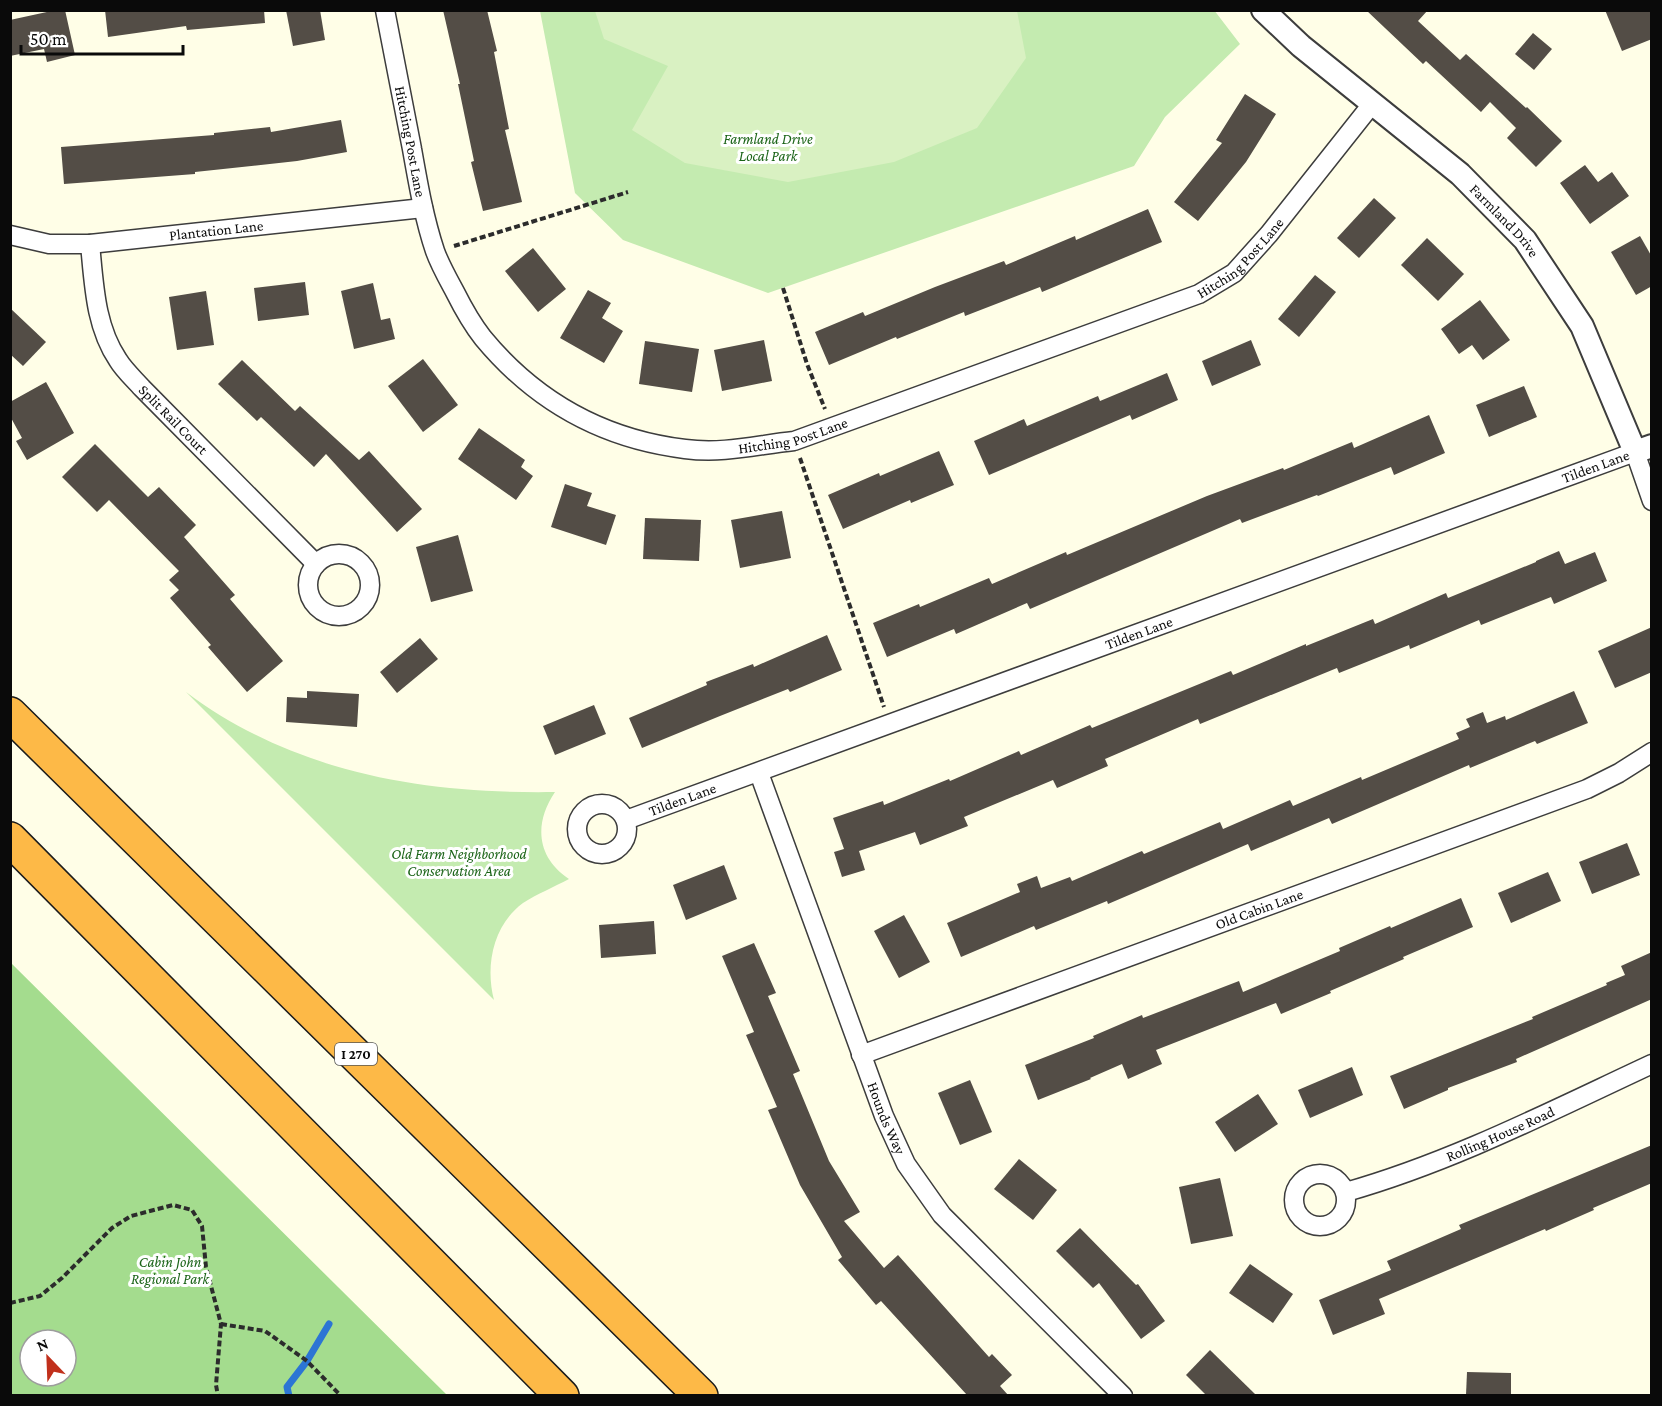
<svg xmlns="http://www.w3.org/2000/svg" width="1662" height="1406" font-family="'Crimson Pro',serif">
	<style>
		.green { fill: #c4ebb0 }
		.forest { fill: #a4dc8e; fill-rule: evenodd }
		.pitch { fill: #d9f1c2 }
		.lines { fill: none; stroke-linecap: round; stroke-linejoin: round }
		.stream { stroke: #2c75d4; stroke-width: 7 }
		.building { fill: #534d46 }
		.minor-casing { stroke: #3d3d3d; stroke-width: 21 }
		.tertiary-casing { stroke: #3d3d3d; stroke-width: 26 }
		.motorway-casing { stroke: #1b1b1b; stroke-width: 36 }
		.path { stroke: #2c2c2c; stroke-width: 4; stroke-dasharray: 6 3; stroke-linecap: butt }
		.minor { stroke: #fff; stroke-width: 18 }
		.tertiary { stroke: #fff; stroke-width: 22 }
		.motorway { stroke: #fdb947; stroke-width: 33 }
		.labels { text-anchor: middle; stroke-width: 6; stroke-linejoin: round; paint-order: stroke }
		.shield { fill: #fff; stroke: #545454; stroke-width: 1.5 }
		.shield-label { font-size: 14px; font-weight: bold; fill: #0a0a0a }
		.park-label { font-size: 15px; font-style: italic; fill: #1b6418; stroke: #fff }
		.street-label { font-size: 15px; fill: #0a0a0a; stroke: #fff }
	</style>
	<rect width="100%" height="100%" fill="#fffee7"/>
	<g class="green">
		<polygon points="1214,10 1240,44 1165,117 1134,166 768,293 623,240 575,193 540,11"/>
		<path d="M186,692C294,773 423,794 555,792C534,823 536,857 569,879C554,887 537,894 523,903C493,925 485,966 494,1000Z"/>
	</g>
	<path class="forest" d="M10,963H11L447,1395H11ZM30,1340H66V1376H30Z"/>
	<polygon class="pitch" points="595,11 1017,11 1026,58 977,128 894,162 788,182 685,163 632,130 668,66 604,39"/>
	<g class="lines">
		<polyline class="stream" points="289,1396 287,1387 307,1361 329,1324"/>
	</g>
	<g class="building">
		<polygon points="56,10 65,10 75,55 47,62 44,49 10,56 10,20"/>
		<polygon points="105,10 264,10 265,23 187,30 186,26 108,37"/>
		<polygon points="286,10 320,10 325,40 293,46"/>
		<polygon points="443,10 487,10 497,51 494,52 509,129 505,130 522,202 483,211 471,162 474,161 458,84 460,84"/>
		<polygon points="1366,10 1428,10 1418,21 1460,60 1466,54 1526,108 1527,107 1562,141 1536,167 1507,138 1516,128 1490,102 1481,112 1426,61 1423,64"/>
		<polygon points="1605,10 1652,10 1652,39 1622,51"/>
		<polygon points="1533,33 1552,49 1534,70 1515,54"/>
		<polygon points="1245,94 1276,114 1246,162 1198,221 1174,202 1222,143 1216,140"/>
		<polygon points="341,120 347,152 297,161 195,172 195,174 64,184 61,147 214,135 214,133 270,127 271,132"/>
		<polygon points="1585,165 1598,182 1612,172 1629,196 1590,224 1560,183"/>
		<polygon points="1374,198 1396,218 1359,258 1337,238"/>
		<polygon points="1148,209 1162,242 1042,292 1040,287 965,316 964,312 897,339 896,337 829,365 815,332 863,312 865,316 935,287 1004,261 1006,265 1075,236 1076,240"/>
		<polygon points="1640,236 1652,257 1652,286 1636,295 1611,252"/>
		<polygon points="1427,238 1464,274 1438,301 1401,265"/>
		<polygon points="533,248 566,289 538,312 505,271"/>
		<polygon points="1315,275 1336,292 1299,337 1278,319"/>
		<polygon points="305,282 309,315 258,321 254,288"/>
		<polygon points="373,283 381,320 390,318 395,339 354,349 341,291"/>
		<polygon points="588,290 611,303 602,318 623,331 604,363 560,338"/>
		<polygon points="206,291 214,345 177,350 169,297"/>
		<polygon points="1480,300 1510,340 1483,360 1472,345 1459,354 1441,329"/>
		<polygon points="10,308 46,342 23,366 10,354"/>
		<polygon points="764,340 772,381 722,391 714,350"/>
		<polygon points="1251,340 1261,365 1212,386 1202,361"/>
		<polygon points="645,341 699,349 692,392 639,384"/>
		<polygon points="423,359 458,405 423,432 388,386"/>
		<polygon points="242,360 295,411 300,406 359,460 369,451 422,509 397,532 326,454 314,467 261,417 257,421 218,384"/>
		<polygon points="1167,373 1178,400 1132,420 1130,415 989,475 974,441 1024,419 1027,426 1098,396 1100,401"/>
		<polygon points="46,382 74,433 27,460 16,441 22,438 10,416 10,402"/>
		<polygon points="1524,386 1537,417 1489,437 1476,405"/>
		<polygon points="1429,415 1445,453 1394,475 1391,467 1318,496 1317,495 1242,523 1240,519 1030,609 1027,603 956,634 954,629 887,657 873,623 919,604 920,607 989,578 992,584 1066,552 1067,555 1207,496 1283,468 1284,470 1352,442 1354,448"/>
		<polygon points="479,428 525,460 521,467 533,476 516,500 458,459"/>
		<polygon points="95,444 148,497 159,487 196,525 184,537 235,595 230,599 283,661 247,692 208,647 211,645 170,598 179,590 169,580 179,571 109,500 97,512 62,477"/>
		<polygon points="939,451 954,485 911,503 910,500 843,529 828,495 879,473 880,476"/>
		<polygon points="565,484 592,493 587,506 616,515 606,545 551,527"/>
		<polygon points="782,511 791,558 740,568 731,520"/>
		<polygon points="645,518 701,520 699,561 643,559"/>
		<polygon points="458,535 473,591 431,602 416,547"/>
		<polygon points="1559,551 1565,564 1595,552 1607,581 1554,604 1551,597 1481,625 1479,620 1410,649 1409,645 1339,673 1337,668 1200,724 1198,719 1105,759 1108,766 1057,788 1053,780 964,817 968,826 920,845 915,832 859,851 865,870 842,877 834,852 844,849 833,818 883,801 884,805 949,779 950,781 1019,751 1021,755 1090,725 1092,728 1231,671 1233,675 1306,644 1306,646 1373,619 1375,624 1446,593 1448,598 1536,562 1536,561"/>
		<polygon points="1652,627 1652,672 1615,688 1598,651"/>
		<polygon points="827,635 842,670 790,692 788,689 720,716 642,748 629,718 707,685 706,682 753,664 754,667"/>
		<polygon points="420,638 438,659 397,693 380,672"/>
		<polygon points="307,691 359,694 357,727 286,722 287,697 307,698"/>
		<polygon points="1574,691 1588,723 1537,744 1535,741 1470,768 1469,765 1332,824 1329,818 1251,851 1248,844 1108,904 1107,901 1036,930 1034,926 961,957 947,923 1020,892 1017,884 1037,876 1041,888 1070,877 1072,881 1142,851 1144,854 1220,822 1223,829 1290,800 1293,806 1361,777 1362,780 1459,739 1456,733 1470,727 1466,719 1483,712 1487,723 1505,716 1506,720"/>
		<polygon points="594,705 606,734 555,755 543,726"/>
		<polygon points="1627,843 1640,875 1592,894 1579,862"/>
		<polygon points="724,865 737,899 686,920 673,885"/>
		<polygon points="1548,872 1561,901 1511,923 1498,893"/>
		<polygon points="1461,898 1473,927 1403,957 1404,959 1330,991 1331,993 1281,1014 1276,1003 1156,1050 1162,1064 1128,1079 1122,1064 1090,1078 1091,1079 1038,1100 1025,1065 1094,1038 1093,1036 1142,1015 1143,1018 1239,981 1243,992 1340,951 1339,948 1390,926 1391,928"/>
		<polygon points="904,915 930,962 899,978 874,931"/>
		<polygon points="654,921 656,954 601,958 599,925"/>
		<polygon points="754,943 776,993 768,996 800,1071 793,1074 829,1161 860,1212 844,1221 884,1268 898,1255 989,1357 992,1354 1012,1375 1000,1386 1008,1395 967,1395 881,1301 876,1305 838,1260 842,1257 800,1185 768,1110 777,1107 746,1035 754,1032 722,956"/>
		<polygon points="1652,952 1652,999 1516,1059 1517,1062 1448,1088 1448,1090 1404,1109 1390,1076 1533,1019 1532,1017 1607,985 1606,983 1625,975 1621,966"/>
		<polygon points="1352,1067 1363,1095 1310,1118 1298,1090"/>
		<polygon points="970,1080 992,1132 960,1145 938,1093"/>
		<polygon points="1258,1094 1278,1124 1235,1152 1215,1122"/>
		<polygon points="1652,1145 1652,1183 1593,1208 1594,1210 1546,1231 1545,1229 1379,1299 1385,1314 1333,1335 1319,1300 1391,1270 1387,1261 1461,1229 1459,1225"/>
		<polygon points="1019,1159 1057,1190 1033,1220 994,1189"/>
		<polygon points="1220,1178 1233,1236 1191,1244 1179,1187"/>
		<polygon points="1080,1228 1136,1285 1138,1284 1165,1321 1141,1339 1099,1283 1093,1288 1056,1251"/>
		<polygon points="1250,1264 1293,1294 1273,1323 1229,1293"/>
		<polygon points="1210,1350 1256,1395 1206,1395 1186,1375"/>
		<polygon points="1467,1372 1511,1373 1511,1395 1466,1395"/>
	</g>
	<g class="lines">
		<defs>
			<g id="minor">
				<path id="s1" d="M385,10C394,57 403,103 412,149C418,183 424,218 435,251C440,265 448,279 455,292C463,308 472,324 483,338C536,402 603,439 685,449C724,454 756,445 794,441L1199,294L1234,273L1269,234L1372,104"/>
				<path id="s2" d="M10,235L49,244H90L423,208"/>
				<path id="s3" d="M90,244C94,284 95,326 118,360C124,370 134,379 142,388L316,564"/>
				<circle cx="339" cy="585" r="31"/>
				<path id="s4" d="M759,773L884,1116L906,1164L942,1215L1123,1396"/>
				<circle cx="602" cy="829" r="25"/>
				<path id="s5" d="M626,820L1635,452L1652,501"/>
				<path id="s6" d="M861,1055L1587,789L1619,773L1652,752"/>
				<circle cx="1320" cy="1200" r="26"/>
				<path id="s7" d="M1346,1192C1452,1162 1551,1111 1652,1064"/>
			</g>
			<g id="tertiary">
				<path id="s8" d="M1263,10L1301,46L1460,174L1525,240L1582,326L1635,452L1652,446"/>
			</g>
			<g id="motorway">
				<polyline points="10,714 701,1396"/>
				<polyline points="10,839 562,1396"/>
			</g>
		</defs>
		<use href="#minor" class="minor-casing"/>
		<use href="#tertiary" class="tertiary-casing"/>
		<use href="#motorway" class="motorway-casing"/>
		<g class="path">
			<polyline points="454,246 628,192"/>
			<polyline points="783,288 807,364 825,409"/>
			<polyline points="800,458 884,707"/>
			<polyline points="10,1303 40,1296 62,1278 112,1228 131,1216 173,1205 192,1210 202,1226 206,1267 221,1324 216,1385 218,1396"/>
			<polyline points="221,1324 265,1331 307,1361 341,1396"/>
		</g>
		<use href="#minor" class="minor"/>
		<use href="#tertiary" class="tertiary"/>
		<use href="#motorway" class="motorway"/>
	</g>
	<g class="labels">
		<rect class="shield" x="335" y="1043" width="42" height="22" rx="4.5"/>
		<g class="shield-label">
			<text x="356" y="1059">I 270</text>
		</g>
		<g class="park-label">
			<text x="768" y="144">Farmland Drive<tspan x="768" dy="17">Local Park</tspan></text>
			<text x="459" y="859">Old Farm Neighborhood<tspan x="459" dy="17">Conservation Area</tspan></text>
			<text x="170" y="1267">Cabin John<tspan x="170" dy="17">Regional Park</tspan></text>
		</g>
		<g class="street-label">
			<text dy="5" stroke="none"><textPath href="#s1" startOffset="134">Hitching Post Lane</textPath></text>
			<text dy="5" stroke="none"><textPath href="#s8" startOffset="321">Farmland Drive</textPath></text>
			<text dy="5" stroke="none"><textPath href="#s2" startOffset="208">Plantation Lane</textPath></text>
			<text dy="5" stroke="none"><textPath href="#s1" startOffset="1178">Hitching Post Lane</textPath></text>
			<text dy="5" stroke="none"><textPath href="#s3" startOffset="202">Split Rail Court</textPath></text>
			<text dy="5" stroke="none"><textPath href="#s1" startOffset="692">Hitching Post Lane</textPath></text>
			<text dy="5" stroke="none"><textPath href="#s5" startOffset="1032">Tilden Lane</textPath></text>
			<text dy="5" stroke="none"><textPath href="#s5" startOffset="546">Tilden Lane</textPath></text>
			<text dy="5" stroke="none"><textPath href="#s5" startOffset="60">Tilden Lane</textPath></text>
			<text dy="5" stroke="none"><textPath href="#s6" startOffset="424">Old Cabin Lane</textPath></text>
			<text dy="5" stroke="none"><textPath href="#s4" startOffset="368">Hounds Way</textPath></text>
			<text dy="5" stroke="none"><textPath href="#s7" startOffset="165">Rolling House Road</textPath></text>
		</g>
	</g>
	<rect width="1662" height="1406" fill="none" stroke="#0a0a0a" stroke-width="24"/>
	<g transform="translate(48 1358) rotate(337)"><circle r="28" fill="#ffffff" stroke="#9d9d9d" stroke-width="1.5"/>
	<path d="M0-4.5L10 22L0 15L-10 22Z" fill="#c1301c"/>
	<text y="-9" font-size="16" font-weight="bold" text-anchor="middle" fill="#0a0a0a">N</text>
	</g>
	<path d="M21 45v9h162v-9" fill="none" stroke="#0a0a0a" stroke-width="3"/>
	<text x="30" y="45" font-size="18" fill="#0a0a0a" stroke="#ffffff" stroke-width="4.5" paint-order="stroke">50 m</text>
</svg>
